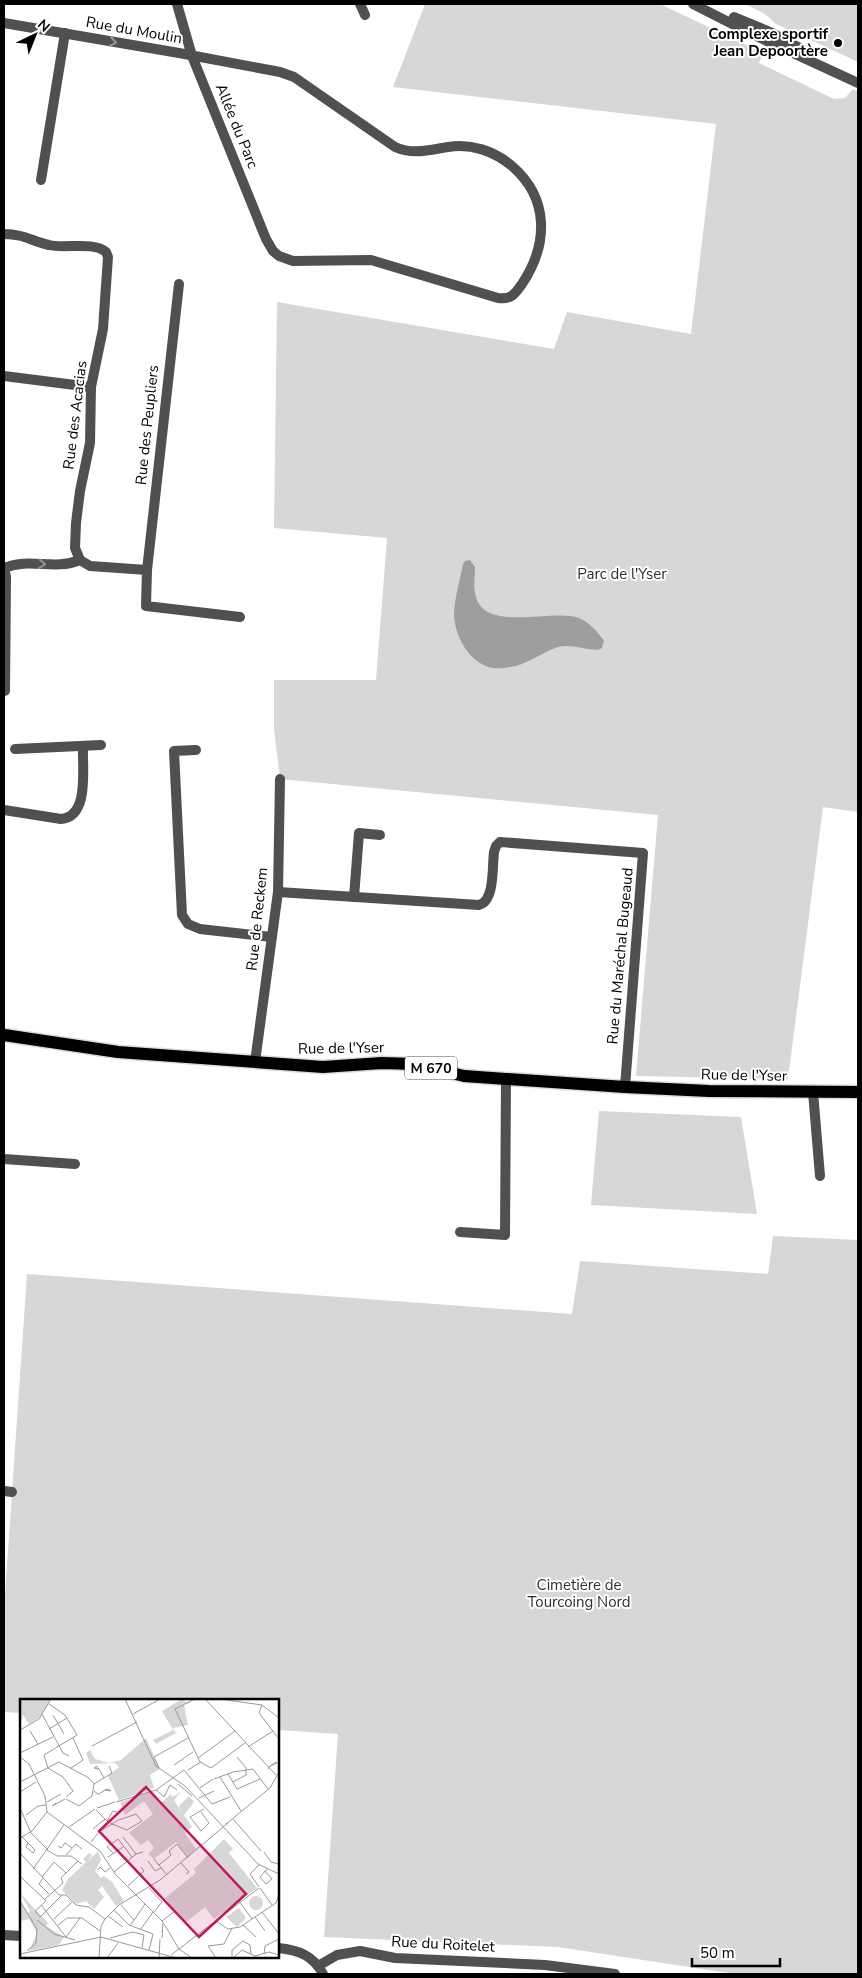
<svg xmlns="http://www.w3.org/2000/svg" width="862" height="1978" font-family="'Nunito Sans',sans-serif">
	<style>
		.green { fill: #d7d7d7 }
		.water { fill: #9e9e9e }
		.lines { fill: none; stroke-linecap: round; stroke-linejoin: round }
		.primary-casing { stroke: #dbdbdb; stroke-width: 15 }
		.minor { stroke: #505050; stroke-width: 10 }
		.tertiary { stroke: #505050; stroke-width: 10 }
		.primary { stroke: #000; stroke-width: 12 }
		.oneway { stroke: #969696 }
		.poi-dot { fill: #000; stroke: #fff; stroke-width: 2 }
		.labels { text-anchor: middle; stroke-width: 4; stroke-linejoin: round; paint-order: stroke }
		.shield { fill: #fff; stroke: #4c4c4c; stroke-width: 1 }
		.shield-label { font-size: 14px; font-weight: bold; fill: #000 }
		.street-label { font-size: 15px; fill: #000; stroke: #fff }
		.poi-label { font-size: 15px; font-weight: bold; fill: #000; stroke: #fff; text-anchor: end }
		.park-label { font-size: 15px; fill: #2e2e2e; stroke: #fff }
		.inset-road { fill: none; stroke: #999; stroke-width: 1 }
		.view { fill: #c2185b; fill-opacity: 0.15; stroke: #c2185b; stroke-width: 2.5 }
		.inset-edge { fill: none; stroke: #000; stroke-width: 2.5 }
	</style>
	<rect width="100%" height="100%" fill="#fff"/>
	<g class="green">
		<polygon points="425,4 660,4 763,53 759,63 834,99 845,98 853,89 858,91 858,812 823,807 788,1079 636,1076 658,815 280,779 274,729 274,680 376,680 387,538 274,528 277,302 554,349 567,312 691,334 716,124 393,87"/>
		<polygon points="745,4 858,4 858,62 776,24 765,14"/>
		<polygon points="599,1111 741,1117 757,1214 591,1205"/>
		<polygon points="773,1236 858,1240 858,1974 735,1974 558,1947 324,1937 338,1734 278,1730 278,1700 21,1700 21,1713 4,1712 4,1609 27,1274 572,1314 580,1261 768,1274"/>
	</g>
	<path class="water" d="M470,560L475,567C475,577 473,588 476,597C486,633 554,608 579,618C589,622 598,632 604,641L602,648C595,654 573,643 558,647C543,652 530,662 516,666C510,667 499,669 493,668C469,664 454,635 454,613C455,596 460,580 463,564L465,561Z"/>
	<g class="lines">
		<defs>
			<polyline id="primary" points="4,1035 118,1052 323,1067 382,1063 414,1064 464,1076 625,1087 709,1091 858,1092"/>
		</defs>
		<use href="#primary" class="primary-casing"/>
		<g class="minor">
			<polyline points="360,4 365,15"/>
			<path d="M4,23L179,53L280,72L294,77L395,147C413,155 429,150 448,147C471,143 494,151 512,166C550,199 548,245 522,284C515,294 511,300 498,298L371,260L293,261L279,256L273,251L266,239L192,56L177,4"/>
			<polyline points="41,180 65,33"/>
			<path d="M4,234C24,234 31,241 49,245C65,249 93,241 106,252L108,257L103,329L91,387L90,443L80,491L76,523L75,548L80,560L90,566L147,570L146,606L240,617"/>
			<polyline points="4,376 91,387"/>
			<polyline points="4,568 6,577 5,691"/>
			<path d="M4,568C31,557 53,571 80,560"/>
			<polyline points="147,570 179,284"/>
			<polyline points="15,749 101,745"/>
			<polyline points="196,750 174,751 182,915 188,924 200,929 271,937"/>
			<path d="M4,810L61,819C90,817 82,767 83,746"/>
			<path d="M278,892L479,905C495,901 492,867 494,852L496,846L500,842L643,853L625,1087"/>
			<polyline points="354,897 359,833 380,835"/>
			<polyline points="255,1062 278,892 280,779"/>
			<polyline points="813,1092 820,1176"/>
			<polyline points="4,1159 75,1164"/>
			<polyline points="460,1232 505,1235 506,1079"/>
			<polyline points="4,1491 12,1492"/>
			<polyline points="4,1935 21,1936"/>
			<path d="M278,1948C298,1950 313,1955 323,1974"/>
			<polyline points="318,1966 337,1955 360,1951 395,1958 545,1965 615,1974"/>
		</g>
		<g class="tertiary">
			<polyline points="693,4 754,35 858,83"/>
			<polyline points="734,17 770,32 807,52"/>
		</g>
		<use href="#primary" class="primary"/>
	</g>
	<defs><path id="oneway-chevron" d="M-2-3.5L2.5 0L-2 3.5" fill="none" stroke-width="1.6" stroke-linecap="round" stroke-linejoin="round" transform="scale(1.25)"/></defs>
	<g class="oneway">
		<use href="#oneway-chevron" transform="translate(113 42) rotate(10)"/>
		<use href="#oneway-chevron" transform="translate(42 564) rotate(4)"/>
	</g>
	<circle class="poi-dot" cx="838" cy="43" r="5"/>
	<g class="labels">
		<rect class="shield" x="405" y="1056.5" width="52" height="23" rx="4"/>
		<g class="shield-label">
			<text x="431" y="1073">M 670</text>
		</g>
		<g class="street-label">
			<text transform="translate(134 30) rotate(10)" y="5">Rue du Moulin</text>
			<text transform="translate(237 126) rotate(68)" y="5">Allée du Parc</text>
			<text transform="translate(75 415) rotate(-83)" y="5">Rue des Acacias</text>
			<text transform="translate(147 425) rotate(-84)" y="5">Rue des Peupliers</text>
			<text transform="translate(257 919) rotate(-84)" y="5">Rue de Reckem</text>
			<text transform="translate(620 956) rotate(-85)" y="5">Rue du Maréchal Bugeaud</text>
			<text transform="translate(341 1048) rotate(-1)" y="5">Rue de l'Yser</text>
			<text transform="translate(744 1075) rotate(1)" y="5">Rue de l'Yser</text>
			<text transform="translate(443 1944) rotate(3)" y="5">Rue du Roitelet</text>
		</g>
		<g class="poi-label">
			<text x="828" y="39">Complexe sportif<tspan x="828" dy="17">Jean Depoortère</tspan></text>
		</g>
		<g class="park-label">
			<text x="622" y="579">Parc de l'Yser</text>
			<text x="579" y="1590">Cimetière de<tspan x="579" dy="17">Tourcoing Nord</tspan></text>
		</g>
	</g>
	<g transform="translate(20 1699)">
		<rect width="259" height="259" fill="#fff"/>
		<path d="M0,0H31L19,19L9,25L3,16L0,25ZM162,0L166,3L176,0L164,6L168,26L153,29L156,34L136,45L133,41L153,31L142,12ZM126,39L140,70L130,76L134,89L99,101L88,77L99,68L95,64L70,65L66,54L70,51L75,60L89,64L101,61ZM131,93L141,104L151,95L152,98L161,93L154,101L162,114L159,107L169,97L174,103L164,116L172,128L165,134L176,150L168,158L156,143L134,160L128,155L134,149L128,141L121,146L109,134L133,115L124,102L105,116L100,103ZM204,140L213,150L209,154L237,189L194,220L185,208L165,224L145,199L176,174L174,170ZM78,152L81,161L75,172L81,179L84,177L92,183L104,202L96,207L82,187L78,191L84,198L74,210L66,202L56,205L42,191L48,180L66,163L63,160L69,154L72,156L67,163ZM0,194L28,224L26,227L44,238L39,246L9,252L17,234L9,220L0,222V203L8,214L10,212ZM229 204a7 7 0 1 1 14 0a7 7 0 1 1-14 0ZM219,209L226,219L217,228L206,218Z" fill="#d7d7d7"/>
		<path class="inset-road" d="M105,0L136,67L165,87L238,165L259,175M175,0L155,10L180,63L191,69L225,44M185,0L256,76M200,0L242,6L259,19M29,5L45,16L57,36L24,56L28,69L43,78L53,92L46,98M242,6L239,14L259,40M22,15L43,54L49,57M113,15L140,0M33,16L44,35M29,30L47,19M0,31L19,20L31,0M10,32L18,45M72,47L117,23M228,48L253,32M0,54L33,38M0,58L9,65L25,97L27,113L80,152L96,176L143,223L142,239M178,59L215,32M154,66L173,53M51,69L63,61L53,39M139,69L134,58L168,39M79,70L74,69L77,67V68L79,70L84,79M248,70L249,68L256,63L257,64L250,67M168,71L181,63M208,75L217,90L240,80M200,78L221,112M194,80L213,73L233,70L248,90M0,83L39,63L69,79L74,85M213,83L226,76V69L217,58M74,85L92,74L89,67M158,85L172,97M180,89L193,80M136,91L144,98L150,86L157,91M74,92L78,95H79L85,91L88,90L91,92L85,91M0,93L16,83M179,99L194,92M46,100L59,107L72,97L74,85M27,103L41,95M96,103L136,91L164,71L192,105L210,98M36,104L32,107L45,100M0,109L11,134L28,151M77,109L95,103M181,113L189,124L181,132L170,118L184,110M6,116L18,107L26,106M213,120L241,152M87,122L93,112L100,114M206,125L250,89L259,73M49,128L75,110M73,130L85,120M2,138L15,151L13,154L6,148L8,144M103,138L116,155M0,139L12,132L27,113M71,143L79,133L92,125L97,122L98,121H99L116,115L122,122L107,131L92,125L87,122L76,111M38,147L41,149L45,144L52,149M27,151L37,157H51L62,165M244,153L251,163L259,165M0,154L39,196H46L56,206L69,208L85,220M94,155L87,148L98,140L112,158M46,156L56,145L62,150M88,158L103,148M134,160L147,176M128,162L135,172L141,169M161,164L169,173L166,175M139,166L151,156L149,152L157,145L168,159M13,170L44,126M78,171L80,168L85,173L90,169M245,172L252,180L246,185L240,178L247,170M94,173L116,155L123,153M0,177L26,202L15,212L20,218L42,196M22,178L34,163L46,174M23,179L19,185L29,195M108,187L124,172L121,168M239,188L230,175L239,166M129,189L142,203L134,213M240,189L252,206M24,201L43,184L41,179L58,162M0,202L17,230M219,202L232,220M21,206L46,238L60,219M101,206L114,221M94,211L109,226L133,235L129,251M242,213L259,235M88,217L103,228M235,218L245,232M34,220L52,203M17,221L34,235L55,241M142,222L155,212M196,222L208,230L220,228L256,204L259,195M144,225L159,250L172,259M38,226L47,219H62L80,232M223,226L236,238M110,227L125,205M121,230L133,213M90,239L113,233L124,236L122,249M7,252L16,244L17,230M0,255L81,238L156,259M244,255L245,247L259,240M151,256L239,189M79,259L81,227L85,220L99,206L140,181L208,124M87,259L98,244M139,259L140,240M196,259L188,247L204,245L212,229M212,259V251L223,242L230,246L231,255M213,259L222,251L235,257L249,253L259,256"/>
		<path class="view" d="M126,88L226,195L179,238L79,132Z"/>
		<rect width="259" height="259" class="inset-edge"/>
	</g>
	<rect width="862" height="1978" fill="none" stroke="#000000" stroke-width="10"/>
	<g transform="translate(35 35) rotate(43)" stroke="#ffffff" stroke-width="4" paint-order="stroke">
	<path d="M0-4L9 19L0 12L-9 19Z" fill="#000000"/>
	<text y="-8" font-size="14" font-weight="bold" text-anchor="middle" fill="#000000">N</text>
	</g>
	<path d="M692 1958v8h88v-8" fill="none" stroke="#000000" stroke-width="2.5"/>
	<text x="700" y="1958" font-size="15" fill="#000000" stroke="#ffffff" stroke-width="4" paint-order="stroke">50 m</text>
</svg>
